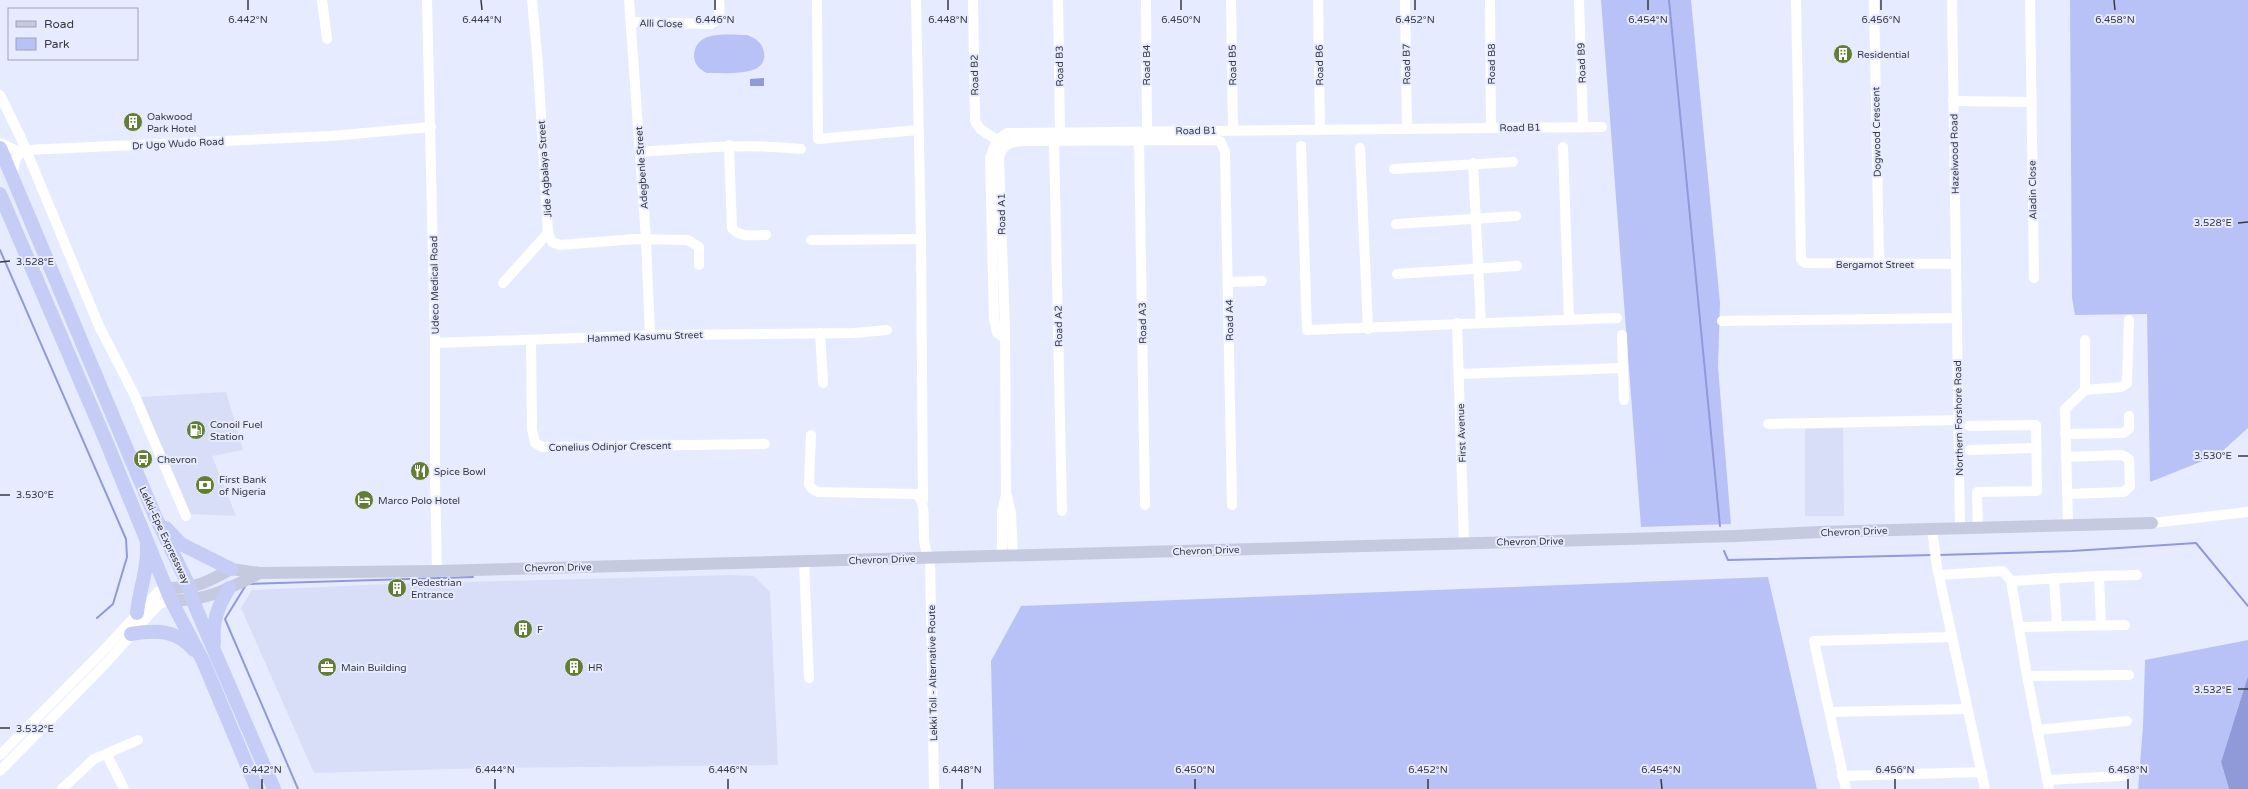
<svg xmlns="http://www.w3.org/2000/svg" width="2248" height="789" font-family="'Varela Round',sans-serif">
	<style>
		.built { fill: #d8def7 }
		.green { fill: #b9c2f7 }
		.water { fill: #909ad9 }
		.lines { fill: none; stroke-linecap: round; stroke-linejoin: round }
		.stream { stroke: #909ad9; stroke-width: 2 }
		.minor { stroke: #fff; stroke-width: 10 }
		.major { stroke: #c6cae1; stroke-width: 12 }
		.highway { stroke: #c5cdf7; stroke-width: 14 }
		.ticks { fill: none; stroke: #373840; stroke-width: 1.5 }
		.labels { text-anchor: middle; stroke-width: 4; stroke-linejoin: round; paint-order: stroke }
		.street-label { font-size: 10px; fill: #373840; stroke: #e7ebff }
		.poi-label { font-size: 10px; fill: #373840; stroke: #e7ebff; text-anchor: start }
		.ticks-label { font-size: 10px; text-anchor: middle; fill: #373840; stroke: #e7ebff; stroke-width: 4; stroke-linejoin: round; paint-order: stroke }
	</style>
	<rect width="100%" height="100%" fill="#e7ebff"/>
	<g class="built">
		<polygon points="226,392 243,450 212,456 236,516 190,514 141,397"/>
		<polygon points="1843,428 1844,516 1805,516 1805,429"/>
		<polygon points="731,575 754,576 770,592 778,765 487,768 314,773 241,608 252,590 390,584"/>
	</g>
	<g class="green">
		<polygon points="1601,0 1691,0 1720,303 1718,367 1731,524 1641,527"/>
		<polygon points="2070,0 2248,0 2248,428 2218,455 2150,482 2147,314 2075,315 2072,298"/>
		<path d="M747,35C755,38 762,42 764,52C768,79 724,72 707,73C700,70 695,65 694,57C694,29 728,35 747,35Z"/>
		<polygon points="1768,577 1817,789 994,789 991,661 1021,606"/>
		<polygon points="2248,640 2248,676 2221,762 2229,789 2138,789 2143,726 2145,660"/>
	</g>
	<g class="water">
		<polygon points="764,78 764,86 750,86 750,79"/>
		<polygon points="2248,676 2248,789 2229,789 2221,762"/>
	</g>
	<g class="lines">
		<g class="stream">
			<polyline points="1669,0 1720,526"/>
			<polyline points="0,250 126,539 127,557 113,604 97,618"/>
			<polyline points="1724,551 1728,560 1933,555"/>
			<polyline points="1939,555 2072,551 2196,543 2248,606"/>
			<polyline points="250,584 473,577"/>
			<polyline points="246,585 225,619 298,789"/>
		</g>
		<g class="minor">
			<polyline points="322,0 327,39"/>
			<polyline points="427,0 435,343 435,479 437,571"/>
			<polyline points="532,0 538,65 548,233 552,242 560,245 635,239 688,240 699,247 699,265"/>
			<polyline points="629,0 646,239 650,335"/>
			<polyline points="817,0 818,139 918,130"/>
			<polyline points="916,0 921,239 923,501"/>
			<polyline points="973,0 975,121 980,129 997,140"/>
			<polyline points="1058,0 1060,132"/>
			<polyline points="1146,0 1147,131"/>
			<polyline points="1231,0 1233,129"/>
			<polyline points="1318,0 1320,129"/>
			<polyline points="1405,0 1407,128"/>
			<polyline points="1490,0 1491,128"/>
			<polyline points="1579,0 1583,127"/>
			<polyline points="1796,0 1801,260 1805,263 1956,264"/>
			<polyline points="1874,0 1879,264"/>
			<polyline points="1952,0 1960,528"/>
			<polyline points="2030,0 2034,278"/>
			<path d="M631,22L711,24C721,18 720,10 719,0"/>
			<polyline points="0,95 21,138 99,326 134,394 186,516"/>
			<polyline points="1953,101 2031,102"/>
			<polyline points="1139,140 1145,505"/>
			<polyline points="1054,141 1062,511"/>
			<polyline points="0,143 20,152"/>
			<path d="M729,145L732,228C739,238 754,235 766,235"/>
			<polyline points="1301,146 1307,330 1617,318"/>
			<polyline points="1563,147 1569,320"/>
			<polyline points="1360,148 1368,329"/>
			<path d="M641,152C695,148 747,143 801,149"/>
			<polyline points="1473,163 1481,323"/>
			<polyline points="1394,169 1513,162"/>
			<path d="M13,176C14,165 14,154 26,150L331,136L431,127"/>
			<polyline points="1396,224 1516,216"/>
			<polyline points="811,240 921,239"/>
			<polyline points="1397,274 1517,266"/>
			<polyline points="1228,282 1262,281"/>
			<polyline points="503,283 548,233"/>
			<polyline points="1722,321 1957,318"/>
			<polyline points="1457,323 1464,543"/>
			<polyline points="820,333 823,383"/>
			<polyline points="1622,335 1624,400"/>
			<polyline points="1005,338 997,333 994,319 990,158 997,140 1007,133 1602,127"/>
			<polyline points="531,340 532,429 535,443 543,447 765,444"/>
			<polyline points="435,343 663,335 854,333 887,330"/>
			<polyline points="1459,374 1623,368"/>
			<polyline points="2085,390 2085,340"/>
			<polyline points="1768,424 1958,420"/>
			<polyline points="1969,426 2036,425 2037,491 1977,492 1978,528"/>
			<polyline points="2065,434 2123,433 2129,429 2129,416"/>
			<path d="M811,435L809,484L812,489L818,492L916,494C931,504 917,542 930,558L934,789"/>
			<polyline points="1970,450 2036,448"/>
			<polyline points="2066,457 2122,455 2129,459 2130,486 2124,492 2067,494"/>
			<polyline points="1007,496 1011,513 1013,555"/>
			<polyline points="2152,523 2248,512"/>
			<polyline points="2068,525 2065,409 2085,390 2121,387 2127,383 2129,320"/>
			<polyline points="1932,529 1937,567 1985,789"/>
			<path d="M1002,556V512L1006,495L1005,329L999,159C1002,142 1013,141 1028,141L1215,140L1220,141L1225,151L1232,505"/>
			<polyline points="804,562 809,678"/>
			<polyline points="1939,575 2003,571 2011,581 2027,676 2049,789"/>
			<polyline points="2099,576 2137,575"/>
			<polyline points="2054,578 2057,626"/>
			<polyline points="2011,581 2099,576 2101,625"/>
			<polyline points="2019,627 2125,625"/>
			<polyline points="2027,676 2129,675"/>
			<polyline points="1830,712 1967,709"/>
			<polyline points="2037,730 2127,721"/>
			<polyline points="0,755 102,652 159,591 168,588"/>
			<polyline points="107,755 124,789"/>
			<polyline points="0,771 107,662 159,604 171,600"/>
			<polyline points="1842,776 1982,772"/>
			<polyline points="2047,780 2122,776"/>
			<polyline points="62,789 94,759 138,740"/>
			<polyline points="1846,789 1814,641 1952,637"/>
		</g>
		<g class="major">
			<path d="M168,588C197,588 206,583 231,569L260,573L437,571L1736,536L1819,532L2152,523"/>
			<path d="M171,600C203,603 232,587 260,573"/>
		</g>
		<g class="highway">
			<polyline points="0,148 155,516 190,588 192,599 274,789"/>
			<polyline points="0,194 106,441 171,600 203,661 257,789"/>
			<polyline points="166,528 181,544 231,569"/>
			<path d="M137,613C139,590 149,567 147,544"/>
			<path d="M131,634C156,630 176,629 194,650"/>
			<path d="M214,643C212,622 218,606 229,588"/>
		</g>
	</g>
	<path class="ticks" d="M248,0V10M481,0L482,10M715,0V10M948,0V10M1181,0V10M1415,0V10M1648,0V10M1881,0V10M2114,0L2115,10M2238,223L2248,222M0,262L10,261M2238,456H2248M0,495H10M2238,689H2248M0,728H10M262,779V789M495,779V789M728,779V789M962,779V789M1195,779V789M1428,779V789M1661,779L1662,789M1895,779V789M2128,779V789"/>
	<defs>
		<symbol id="building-disc" viewBox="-11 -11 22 22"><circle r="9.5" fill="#627e32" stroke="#e7ebff"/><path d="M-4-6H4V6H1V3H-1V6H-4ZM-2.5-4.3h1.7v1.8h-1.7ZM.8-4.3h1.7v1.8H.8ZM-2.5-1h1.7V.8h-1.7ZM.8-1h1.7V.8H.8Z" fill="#fff"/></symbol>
		<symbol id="fuel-disc" viewBox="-11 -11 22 22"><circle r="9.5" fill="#627e32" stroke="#e7ebff"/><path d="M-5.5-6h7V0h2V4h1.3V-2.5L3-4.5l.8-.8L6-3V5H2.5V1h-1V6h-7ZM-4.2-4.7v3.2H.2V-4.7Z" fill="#fff"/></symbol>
		<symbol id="bus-disc" viewBox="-11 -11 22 22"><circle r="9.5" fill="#627e32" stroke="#e7ebff"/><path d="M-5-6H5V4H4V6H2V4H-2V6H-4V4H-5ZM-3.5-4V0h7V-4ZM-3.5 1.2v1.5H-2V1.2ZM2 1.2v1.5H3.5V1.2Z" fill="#fff"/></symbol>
		<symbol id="restaurant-disc" viewBox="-11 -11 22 22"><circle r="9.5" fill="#627e32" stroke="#e7ebff"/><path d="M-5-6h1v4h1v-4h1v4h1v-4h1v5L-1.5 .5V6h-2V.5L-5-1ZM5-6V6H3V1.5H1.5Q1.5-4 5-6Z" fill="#fff"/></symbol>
		<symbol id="bank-disc" viewBox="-11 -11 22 22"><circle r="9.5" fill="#627e32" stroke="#e7ebff"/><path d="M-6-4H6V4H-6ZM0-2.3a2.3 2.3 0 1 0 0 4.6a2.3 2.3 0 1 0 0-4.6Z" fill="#fff"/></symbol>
		<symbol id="hotel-disc" viewBox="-11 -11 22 22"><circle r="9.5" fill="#627e32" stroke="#e7ebff"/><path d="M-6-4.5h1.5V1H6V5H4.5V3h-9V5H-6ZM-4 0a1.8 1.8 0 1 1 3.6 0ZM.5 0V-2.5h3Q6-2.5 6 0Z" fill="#fff"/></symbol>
		<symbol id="office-disc" viewBox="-11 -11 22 22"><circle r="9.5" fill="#627e32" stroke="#e7ebff"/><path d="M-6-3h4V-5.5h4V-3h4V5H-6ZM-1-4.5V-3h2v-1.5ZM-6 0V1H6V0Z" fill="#fff"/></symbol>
	</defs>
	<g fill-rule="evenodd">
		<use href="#building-disc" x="1832" y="43" width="22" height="22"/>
		<use href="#building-disc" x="122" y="111" width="22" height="22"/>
		<use href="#fuel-disc" x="185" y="419" width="22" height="22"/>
		<use href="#bus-disc" x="132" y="448" width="22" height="22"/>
		<use href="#restaurant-disc" x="409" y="460" width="22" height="22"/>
		<use href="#bank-disc" x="194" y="474" width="22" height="22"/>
		<use href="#hotel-disc" x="353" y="489" width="22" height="22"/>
		<use href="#building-disc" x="386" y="577" width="22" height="22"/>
		<use href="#building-disc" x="512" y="618" width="22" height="22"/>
		<use href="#office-disc" x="316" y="656" width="22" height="22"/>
		<use href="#building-disc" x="563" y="656" width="22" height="22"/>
	</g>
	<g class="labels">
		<g class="street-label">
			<text transform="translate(661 23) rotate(1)" y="4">Alli Close</text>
			<text transform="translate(1581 63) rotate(-92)" y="4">Road B9</text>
			<text transform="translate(1406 64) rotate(-91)" y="4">Road B7</text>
			<text transform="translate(1491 64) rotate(-90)" y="4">Road B8</text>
			<text transform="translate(1146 65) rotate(-90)" y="4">Road B4</text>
			<text transform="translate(1232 65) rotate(-91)" y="4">Road B5</text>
			<text transform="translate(1319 65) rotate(-91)" y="4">Road B6</text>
			<text transform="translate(1059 66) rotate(-91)" y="4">Road B3</text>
			<text transform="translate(974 75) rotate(-91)" y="4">Road B2</text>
			<text transform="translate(1520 127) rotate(-1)" y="4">Road B1</text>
			<text transform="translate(1196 130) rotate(-1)" y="4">Road B1</text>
			<text transform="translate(1876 132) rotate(-91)" y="4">Dogwood Crescent</text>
			<text transform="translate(178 143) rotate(-3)" y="4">Dr Ugo Wudo Road</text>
			<text transform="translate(1954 154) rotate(-91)" y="4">Hazelwood Road</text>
			<text transform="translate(641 168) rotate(-94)" y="4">Adegbenle Street</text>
			<text transform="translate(544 169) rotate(-94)" y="4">Jide Agbalaya Street</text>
			<text transform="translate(2032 190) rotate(-91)" y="4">Aladin Close</text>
			<text transform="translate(1001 214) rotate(-91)" y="4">Road A1</text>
			<text x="1875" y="268">Bergamot Street</text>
			<text transform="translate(434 285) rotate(-91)" y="4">Udeco Medical Road</text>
			<text transform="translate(1229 320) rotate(-91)" y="4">Road A4</text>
			<text transform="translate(1142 323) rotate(-91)" y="4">Road A3</text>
			<text transform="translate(1058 326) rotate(-91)" y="4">Road A2</text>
			<text transform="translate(645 336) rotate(-2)" y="4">Hammed Kasumu Street</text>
			<text transform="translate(1958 418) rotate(-91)" y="4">Northern Forshore Road</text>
			<text transform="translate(1461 433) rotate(-92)" y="4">First Avenue</text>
			<text transform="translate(610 446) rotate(-1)" y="4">Conelius Odinjor Crescent</text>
			<text transform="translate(1854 531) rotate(-2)" y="4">Chevron Drive</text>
			<text transform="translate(165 535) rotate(65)" y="4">Lekki-Epe Expressway</text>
			<text transform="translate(1530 541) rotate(-1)" y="4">Chevron Drive</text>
			<text transform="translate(1206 550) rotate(-2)" y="4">Chevron Drive</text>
			<text transform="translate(882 559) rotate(-2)" y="4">Chevron Drive</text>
			<text transform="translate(558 567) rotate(-1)" y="4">Chevron Drive</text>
			<text transform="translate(932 673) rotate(-91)" y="4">Lekki Toll - Alternative Route</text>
		</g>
		<g class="poi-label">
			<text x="1857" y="58">Residential</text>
			<text x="147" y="120">Oakwood<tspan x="147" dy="12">Park Hotel</tspan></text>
			<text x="210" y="428">Conoil Fuel<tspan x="210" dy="12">Station</tspan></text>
			<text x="157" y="463">Chevron</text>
			<text x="434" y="475">Spice Bowl</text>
			<text x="219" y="483">First Bank<tspan x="219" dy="12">of Nigeria</tspan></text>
			<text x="378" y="504">Marco Polo Hotel</text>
			<text x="411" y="586">Pedestrian<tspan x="411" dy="12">Entrance</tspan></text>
			<text x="537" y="633">F</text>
			<text x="341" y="671">Main Building</text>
			<text x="588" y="671">HR</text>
		</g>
	</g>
	<g class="ticks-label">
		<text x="248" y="23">6.442°N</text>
		<text x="482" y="23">6.444°N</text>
		<text x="715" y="23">6.446°N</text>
		<text x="948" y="23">6.448°N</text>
		<text x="1181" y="23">6.450°N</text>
		<text x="1415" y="23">6.452°N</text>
		<text x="1648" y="23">6.454°N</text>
		<text x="1881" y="23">6.456°N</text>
		<text x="2115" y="23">6.458°N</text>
		<text x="2213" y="226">3.528°E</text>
		<text x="35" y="265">3.528°E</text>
		<text x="2213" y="459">3.530°E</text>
		<text x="35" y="498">3.530°E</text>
		<text x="2213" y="693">3.532°E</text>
		<text x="35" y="732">3.532°E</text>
		<text x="262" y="773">6.442°N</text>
		<text x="495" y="773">6.444°N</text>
		<text x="728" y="773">6.446°N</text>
		<text x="962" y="773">6.448°N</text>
		<text x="1195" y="773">6.450°N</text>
		<text x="1428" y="773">6.452°N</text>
		<text x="1661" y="773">6.454°N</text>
		<text x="1895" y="773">6.456°N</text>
		<text x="2128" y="773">6.458°N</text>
	</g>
	<rect x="8" y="8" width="130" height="52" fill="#e7ebff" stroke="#a1a3b3"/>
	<rect x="16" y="21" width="20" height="6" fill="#c6cae1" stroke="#a1a3b3"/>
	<text x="44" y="28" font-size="12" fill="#373840">Road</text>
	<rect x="16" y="38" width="20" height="12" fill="#b9c2f7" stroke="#a1a3b3"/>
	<text x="44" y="48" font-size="12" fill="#373840">Park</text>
</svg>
